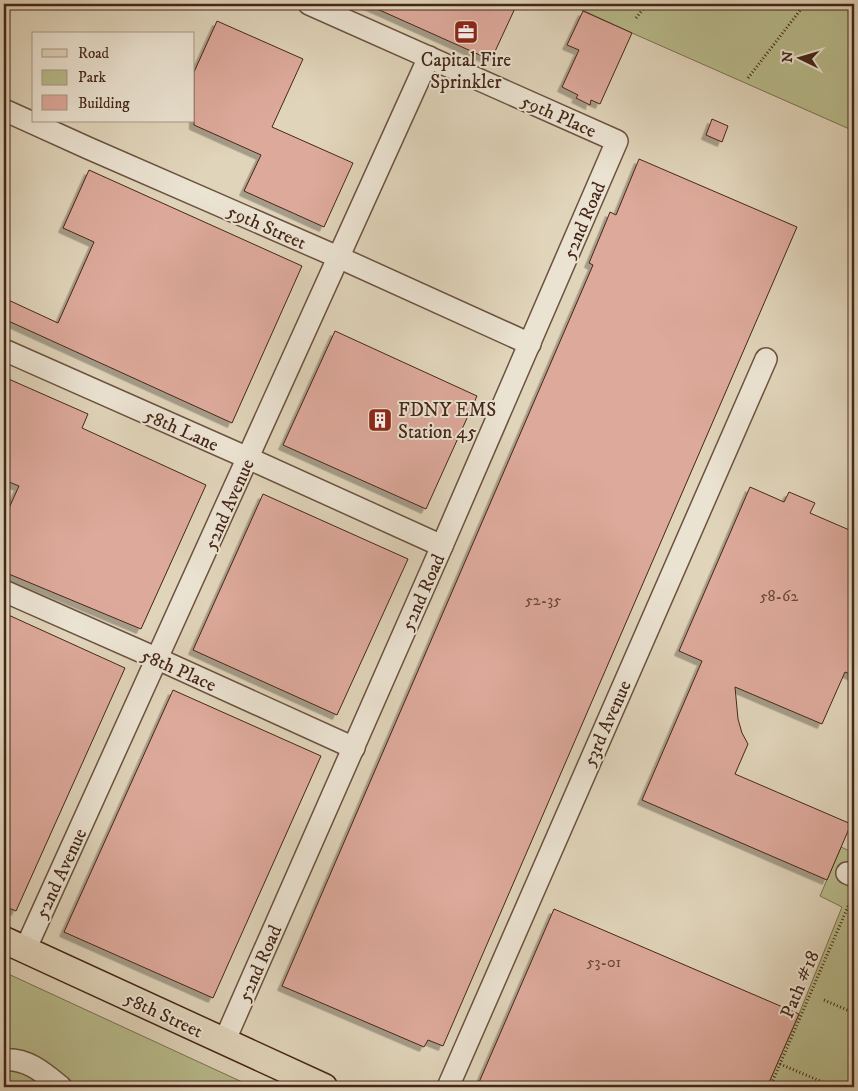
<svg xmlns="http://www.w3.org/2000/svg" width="858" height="1091" font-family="'IM FELL DW Pica',serif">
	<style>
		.green { fill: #b8bb8c; stroke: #7e7052 }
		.building { fill: #dda99b; stroke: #452618; filter: url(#shadow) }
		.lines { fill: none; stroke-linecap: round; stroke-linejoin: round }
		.minor-casing { stroke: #6c5240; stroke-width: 24 }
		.major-casing { stroke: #452618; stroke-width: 29 }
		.path { stroke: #452618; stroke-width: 3; stroke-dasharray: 1 2.5; stroke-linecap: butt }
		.minor { stroke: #ebe3d2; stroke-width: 21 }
		.major { stroke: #e0d4ba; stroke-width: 26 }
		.labels { text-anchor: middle; stroke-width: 4; stroke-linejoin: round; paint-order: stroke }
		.number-label { font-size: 16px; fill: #6b4739 }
		.poi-label { font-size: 19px; fill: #452618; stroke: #ebe3d2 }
		.street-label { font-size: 19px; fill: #452618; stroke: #ebe3d2 }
	</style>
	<defs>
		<filter id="shadow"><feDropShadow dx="-4.5" dy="4.5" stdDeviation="0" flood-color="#0004"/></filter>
	</defs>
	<rect width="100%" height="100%" fill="#e0d4ba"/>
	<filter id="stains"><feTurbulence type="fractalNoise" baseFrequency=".004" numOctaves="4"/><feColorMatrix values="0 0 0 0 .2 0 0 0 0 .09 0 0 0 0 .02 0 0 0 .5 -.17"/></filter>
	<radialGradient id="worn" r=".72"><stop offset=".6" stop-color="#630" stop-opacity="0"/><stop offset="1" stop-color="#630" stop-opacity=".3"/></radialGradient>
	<g class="green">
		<polygon points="569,4 854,4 854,131 632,33"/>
		<polygon points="841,847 854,853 854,1087 767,1087 799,1014 842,907 820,896"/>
		<polygon points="4,972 253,1087 4,1087"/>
	</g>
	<g class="building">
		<polygon points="366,4 517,4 491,60"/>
		<polygon points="583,11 632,33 600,104 591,100 590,105 576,98 578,95 562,87 579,50 567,45"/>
		<polygon points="217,21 303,59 272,127 353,163 324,227 244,191 261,155 194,125 194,72"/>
		<polygon points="712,119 728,126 722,142 706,135"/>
		<polygon points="639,159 797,227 443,1046 428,1040 424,1047 282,986 593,265 589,263 606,222 610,212 616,215"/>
		<polygon points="89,170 302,266 232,423 4,319 4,298 58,323 94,242 63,228"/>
		<polygon points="335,331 477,396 426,509 283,445"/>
		<polygon points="4,377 88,414 82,428 206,485 141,629 4,572 4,519 19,486 4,480"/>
		<polygon points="750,487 784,502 789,492 815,503 810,513 854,532 854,676 845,672 822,724 735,687 738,719 742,733 748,744 735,774 851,824 827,880 642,800 702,661 679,651"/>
		<polygon points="263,494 408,559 337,715 193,650"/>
		<polygon points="4,613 125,668 16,911 4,906"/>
		<polygon points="173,690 321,756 213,998 64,932"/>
		<polygon points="554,909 799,1014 767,1087 477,1087"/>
	</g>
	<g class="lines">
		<defs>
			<g id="minor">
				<polyline points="4,110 88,148 338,257 530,344"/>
				<polyline points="4,350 248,458 442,546"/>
				<polyline points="4,591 158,659 354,748"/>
				<polyline points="847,873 854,876"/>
				<polyline points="25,950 429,57"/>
				<polyline points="224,1042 442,546 617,141 309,4"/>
				<path d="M4,1060C27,1058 44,1073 61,1087"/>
				<polyline points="448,1087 766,359"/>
			</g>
			<polyline id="major" points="4,940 324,1087"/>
		</defs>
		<use href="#minor" class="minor-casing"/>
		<use href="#major" class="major-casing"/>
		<g class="path">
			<polyline points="636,18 647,4"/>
			<polyline points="748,78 805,4"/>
			<polyline points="824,1000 854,1013"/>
			<polyline points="850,1057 854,1059"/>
			<polyline points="780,1064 834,1087"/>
			<polyline points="770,1087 853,895"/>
		</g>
		<use href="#minor" class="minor"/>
		<use href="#major" class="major"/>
	</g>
	<defs>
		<symbol id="office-square" viewBox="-11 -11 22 22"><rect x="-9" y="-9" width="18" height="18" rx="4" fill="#8f2418" stroke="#ebe3d2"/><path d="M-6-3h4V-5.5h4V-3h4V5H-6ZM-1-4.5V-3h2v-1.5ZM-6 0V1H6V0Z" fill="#fff"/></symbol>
		<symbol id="building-square" viewBox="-11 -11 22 22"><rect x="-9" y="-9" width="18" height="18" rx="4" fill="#8f2418" stroke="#ebe3d2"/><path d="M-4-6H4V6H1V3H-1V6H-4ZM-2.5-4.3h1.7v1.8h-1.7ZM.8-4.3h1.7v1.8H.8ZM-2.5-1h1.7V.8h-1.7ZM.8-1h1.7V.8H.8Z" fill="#fff"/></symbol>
	</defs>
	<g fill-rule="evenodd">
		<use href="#office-square" x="452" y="18" width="28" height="28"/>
		<use href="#building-square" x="366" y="406" width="28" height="28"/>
	</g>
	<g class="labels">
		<g class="number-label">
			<text x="779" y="601">58-62</text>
			<text x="543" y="605">52-35</text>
			<text x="604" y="967">53-01</text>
		</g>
		<g class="poi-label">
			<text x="466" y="66">Capital Fire<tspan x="466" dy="22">Sprinkler</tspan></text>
			<text x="398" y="416" text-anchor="start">FDNY EMS<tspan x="398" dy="22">Station 45</tspan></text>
		</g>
		<g class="street-label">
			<text transform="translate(559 115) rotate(24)" y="7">59th Place</text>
			<text transform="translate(583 220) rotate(-67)" y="7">52nd Road</text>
			<text transform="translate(267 226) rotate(24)" y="7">59th Street</text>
			<text transform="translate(182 429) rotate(24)" y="7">58th Lane</text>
			<text transform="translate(228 504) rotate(-66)" y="7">52nd Avenue</text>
			<text transform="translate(422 592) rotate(-66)" y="7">52nd Road</text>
			<text transform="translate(179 669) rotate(24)" y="7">58th Place</text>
			<text transform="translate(606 723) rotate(-66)" y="7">53rd Avenue</text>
			<text transform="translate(60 873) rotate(-65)" y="7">52nd Avenue</text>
			<text transform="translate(259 963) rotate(-66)" y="7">52nd Road</text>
			<text transform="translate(799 984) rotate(-67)" y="7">Path #18</text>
			<text transform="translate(164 1014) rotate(25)" y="7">58th Street</text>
		</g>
	</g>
	<rect width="858" height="1091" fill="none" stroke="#e0d4ba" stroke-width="20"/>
	<rect x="5" y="5" width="848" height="1081" fill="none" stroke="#452618" stroke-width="2.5"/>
	<rect x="10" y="10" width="838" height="1071" fill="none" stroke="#452618"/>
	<rect x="32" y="32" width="162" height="90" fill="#ebe3d2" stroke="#a99788"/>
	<rect x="42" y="49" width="25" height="8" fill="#e0d4ba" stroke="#a99788"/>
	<text x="78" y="58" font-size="15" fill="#452618">Road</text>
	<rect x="42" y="70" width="25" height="15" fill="#b8bb8c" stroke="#a99788"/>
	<text x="78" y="82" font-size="15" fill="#452618">Park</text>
	<rect x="42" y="95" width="25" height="15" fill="#dda99b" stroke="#a99788"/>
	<text x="78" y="108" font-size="15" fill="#452618">Building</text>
	<g transform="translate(800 58) rotate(275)" stroke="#ebe3d2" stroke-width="4" paint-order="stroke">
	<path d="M0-4L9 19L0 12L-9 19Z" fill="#452618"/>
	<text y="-8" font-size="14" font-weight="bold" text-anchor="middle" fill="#452618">N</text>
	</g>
	<rect width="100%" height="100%" filter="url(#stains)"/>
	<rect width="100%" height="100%" fill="url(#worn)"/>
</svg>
